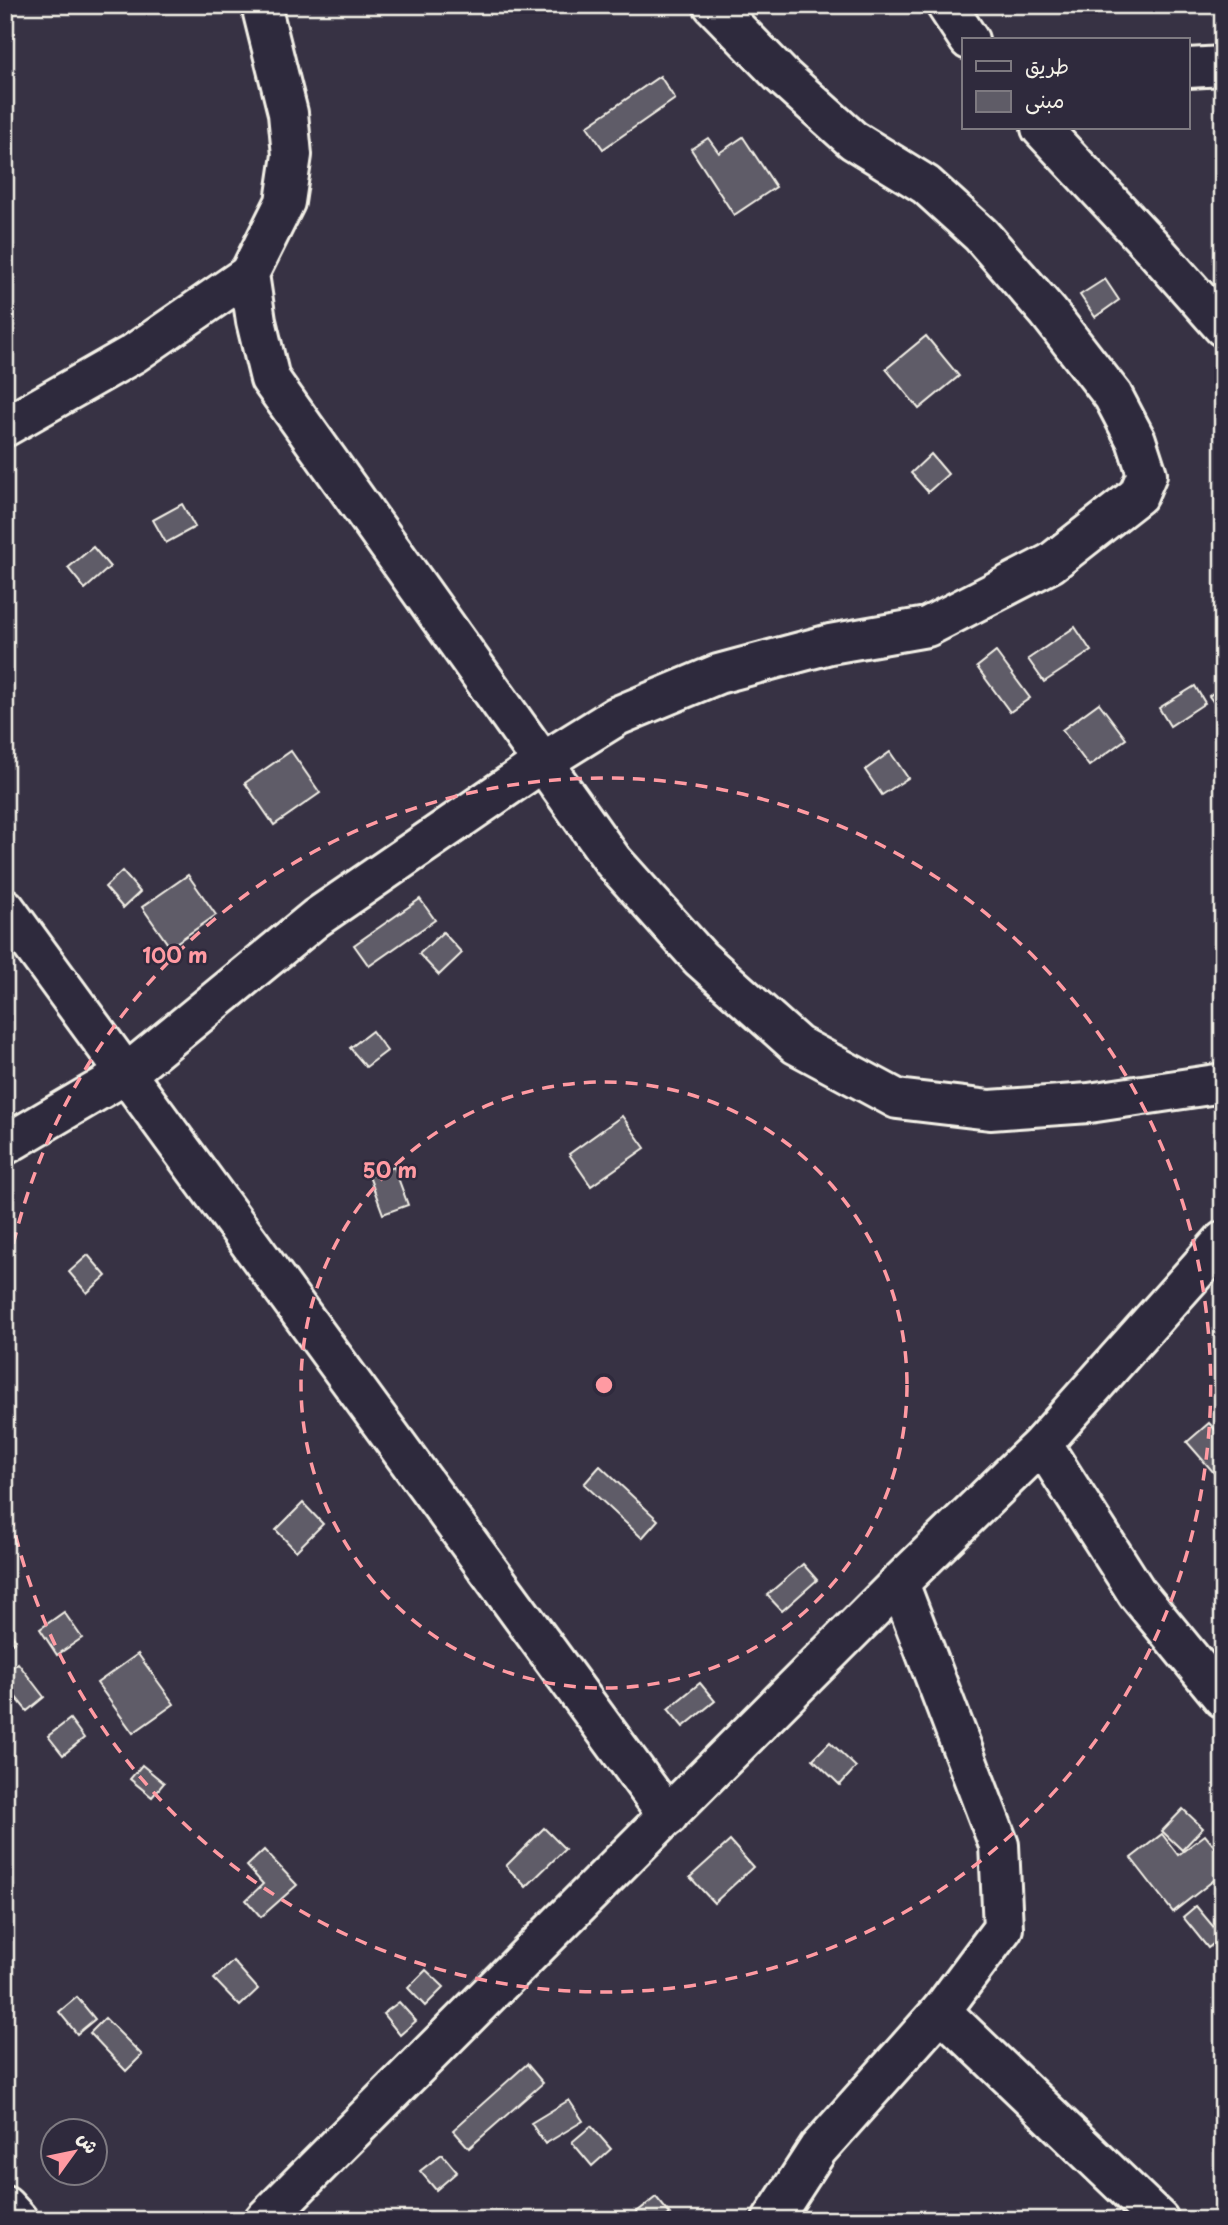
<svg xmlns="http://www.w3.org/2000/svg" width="1228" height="2225" font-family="'Playpen Sans','Playpen Sans Arabic',sans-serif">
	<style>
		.building { fill: #5f5c67; stroke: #f4f1e8; stroke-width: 2 }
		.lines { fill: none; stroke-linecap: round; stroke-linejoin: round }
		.street-casing { stroke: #f4f1e8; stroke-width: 44 }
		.street { stroke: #2f2a3d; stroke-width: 38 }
		.ring { fill: none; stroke: #ff9aa2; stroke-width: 3.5; stroke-dasharray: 12 9 }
		.centre { fill: #ff9aa2; stroke: #2f2a3d; stroke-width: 3.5 }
		.ring-label { font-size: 21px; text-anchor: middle; font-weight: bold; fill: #ff9aa2; stroke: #2f2a3d; stroke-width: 5; stroke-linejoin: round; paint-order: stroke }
	</style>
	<rect width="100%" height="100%" fill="#373244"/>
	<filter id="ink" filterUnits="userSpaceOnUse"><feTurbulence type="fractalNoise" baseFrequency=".0143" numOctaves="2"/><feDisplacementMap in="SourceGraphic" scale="14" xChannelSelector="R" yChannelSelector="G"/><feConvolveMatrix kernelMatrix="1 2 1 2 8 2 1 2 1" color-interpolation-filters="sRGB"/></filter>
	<g filter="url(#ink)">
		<g class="building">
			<polygon points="660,76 675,99 603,149 587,126"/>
			<polygon points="743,137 776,187 734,215 691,149 708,138 719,153"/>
			<polygon points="1105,279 1119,300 1095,317 1080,295"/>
			<polygon points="926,336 959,376 919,409 886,369"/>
			<polygon points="931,454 948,474 928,492 911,473"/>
			<polygon points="182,504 195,527 166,543 153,520"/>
			<polygon points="93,547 110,567 85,589 68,568"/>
			<polygon points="1075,627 1091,651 1044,682 1028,659"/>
			<polygon points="996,652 1030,698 1010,712 977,667"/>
			<polygon points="1195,686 1205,703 1170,726 1159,708"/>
			<polygon points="1223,686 1223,715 1209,696"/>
			<polygon points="1099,703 1126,739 1089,766 1062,730"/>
			<polygon points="291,751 320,793 274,825 245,783"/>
			<polygon points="890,752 908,778 882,795 865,770"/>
			<polygon points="122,871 140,892 123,908 105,887"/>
			<polygon points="188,875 216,915 170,947 142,907"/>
			<polygon points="420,899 435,920 369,966 354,945"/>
			<polygon points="443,932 462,953 439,975 419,954"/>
			<polygon points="372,1031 387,1051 366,1067 350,1048"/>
			<polygon points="622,1116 645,1148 591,1186 569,1154"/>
			<polygon points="394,1167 408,1205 383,1214 369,1176"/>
			<polygon points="88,1255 106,1276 87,1293 69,1272"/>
			<polygon points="1209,1423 1223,1438 1222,1482 1187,1442"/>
			<polygon points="600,1466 658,1520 642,1538 584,1484"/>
			<polygon points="303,1503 323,1524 296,1551 276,1530"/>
			<polygon points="803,1564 817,1580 782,1611 767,1595"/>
			<polygon points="64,1612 82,1638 57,1655 40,1629"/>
			<polygon points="5,1626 16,1640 5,1648"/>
			<polygon points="138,1654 174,1704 133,1733 97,1683"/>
			<polygon points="18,1663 44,1697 27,1711 5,1684 5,1673"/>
			<polygon points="700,1683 715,1701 683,1727 668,1709"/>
			<polygon points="70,1719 84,1738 63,1755 48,1736"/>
			<polygon points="830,1742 856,1767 840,1785 813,1759"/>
			<polygon points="142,1765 164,1783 152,1797 130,1779"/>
			<polygon points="1183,1809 1203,1828 1182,1850 1162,1831"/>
			<polygon points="544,1828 565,1849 526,1887 506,1866"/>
			<polygon points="1162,1834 1178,1855 1205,1835 1223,1857 1223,1873 1173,1912 1131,1858"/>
			<polygon points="730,1841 753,1867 714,1903 690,1877"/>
			<polygon points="264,1850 297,1885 261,1917 246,1900 263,1884 247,1866"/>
			<polygon points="1196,1906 1222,1937 1208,1948 1183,1917"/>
			<polygon points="233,1961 258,1989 240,2006 214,1979"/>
			<polygon points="426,1970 444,1987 425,2006 408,1988"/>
			<polygon points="77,1997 95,2019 77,2034 59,2012"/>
			<polygon points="399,2002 416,2021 400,2035 383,2014"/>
			<polygon points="105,2018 142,2055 126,2071 90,2033"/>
			<polygon points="527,2064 543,2083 469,2148 453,2130"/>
			<polygon points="569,2100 583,2121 545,2144 531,2123"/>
			<polygon points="591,2126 611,2149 592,2166 572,2142"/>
			<polygon points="442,2154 457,2172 436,2190 420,2171"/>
			<polygon points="656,2197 670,2214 662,2220 637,2220 633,2215"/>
		</g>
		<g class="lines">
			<defs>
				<g id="street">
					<polyline points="261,5 288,113 292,155 285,202 249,274 256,321 270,379 613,861 700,958 797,1045 897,1099 990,1110 1089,1103 1223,1083"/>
					<polyline points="946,5 969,40"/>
					<polyline points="1188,68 1223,66"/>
					<polyline points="1041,128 1154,249 1223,327"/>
					<polyline points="5,427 133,354 249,274"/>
					<polyline points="5,908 668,1816"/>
					<polyline points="5,1145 126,1074 316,918 543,762 617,716 718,674 830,644 927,627 1051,563 1138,495 1147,474 1136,440 1113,396 1048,312 981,235 926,185 853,140 781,75 713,5"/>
					<polyline points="1042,1444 1137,1593 1223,1698"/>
					<polyline points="941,2011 1159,2220"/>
					<polyline points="5,2206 18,2220"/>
					<polyline points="264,2220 899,1583 1042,1444 1223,1241"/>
					<polyline points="772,2220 818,2149 941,2011 1003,1928 999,1845 899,1583"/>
				</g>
			</defs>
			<use href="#street" class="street-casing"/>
			<use href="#street" class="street"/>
		</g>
	</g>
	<g class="ring">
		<circle cx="604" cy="1385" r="303"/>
		<path d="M5 1285A607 607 0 1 1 5 1485"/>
	</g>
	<circle cx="604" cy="1385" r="10" class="centre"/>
	<g class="ring-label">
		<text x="175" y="963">100 m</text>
		<text x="390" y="1178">50 m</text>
	</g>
	<rect width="1228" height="2225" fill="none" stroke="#2f2a3d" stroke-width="28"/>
	<rect x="14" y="14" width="1200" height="2197" fill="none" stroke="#f4f1e8" stroke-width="2.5" filter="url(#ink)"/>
	<rect x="962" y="38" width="228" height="91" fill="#2f2a3d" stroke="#7e7a81" stroke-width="2"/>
	<rect x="976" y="61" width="35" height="10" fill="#2f2a3d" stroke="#7e7a81" stroke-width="2"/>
	<text x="1025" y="74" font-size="21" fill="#f4f1e8">طريق</text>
	<rect x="976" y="91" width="35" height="21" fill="#5f5c67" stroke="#7e7a81" stroke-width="2"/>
	<text x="1025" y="108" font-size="21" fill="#f4f1e8">مبنى</text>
	<g transform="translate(74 2152) rotate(57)"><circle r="33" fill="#2f2a3d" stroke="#7e7a81" stroke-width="2"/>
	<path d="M0-5L12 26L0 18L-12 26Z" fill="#ff9aa2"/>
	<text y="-10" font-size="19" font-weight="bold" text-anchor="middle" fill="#f4f1e8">ش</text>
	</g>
</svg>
